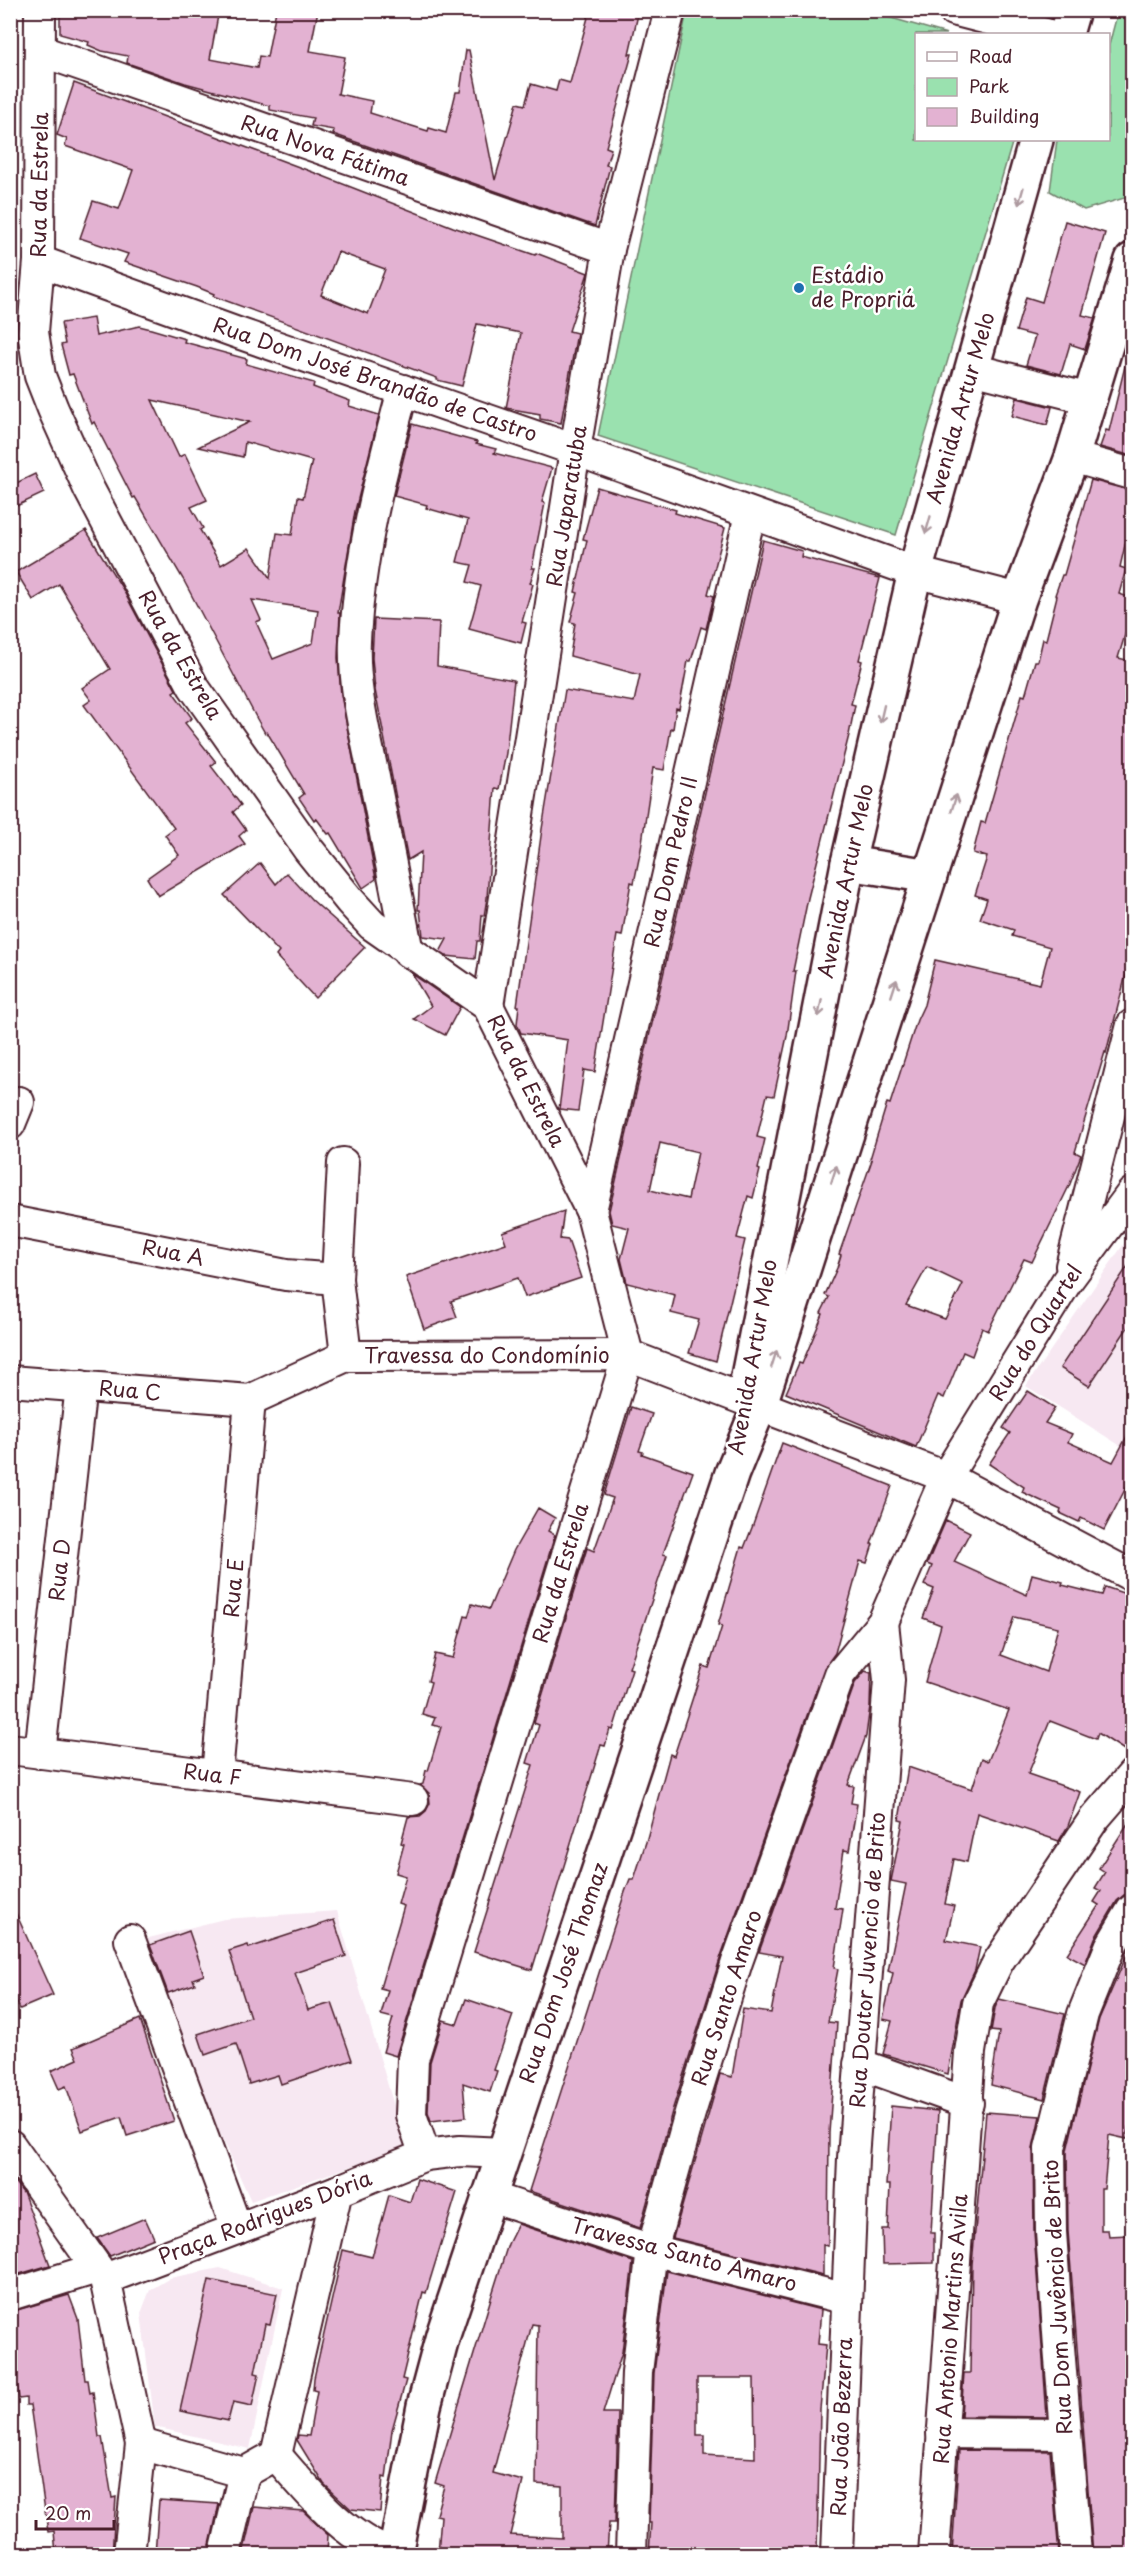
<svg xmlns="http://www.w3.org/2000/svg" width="1143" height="2565" font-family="'Playpen Sans',sans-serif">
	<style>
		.built { fill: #f7e8f2 }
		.green { fill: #9ae1af; stroke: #72806d; stroke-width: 1.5 }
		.building { fill: #e3b2d2; stroke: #4a1f2b; stroke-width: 1.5; fill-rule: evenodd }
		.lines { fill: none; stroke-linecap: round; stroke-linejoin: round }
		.minor-casing { stroke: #4a1f2b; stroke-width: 34 }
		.major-casing { stroke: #4a1f2b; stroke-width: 38 }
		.minor { stroke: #fff; stroke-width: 30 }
		.major { stroke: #fff; stroke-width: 33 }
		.oneway { stroke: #ae9aa0 }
		.poi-dot { fill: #1f6fb2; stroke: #fff; stroke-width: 2 }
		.labels { text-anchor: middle; stroke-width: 5; stroke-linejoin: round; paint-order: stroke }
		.street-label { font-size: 21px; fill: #4a1f2b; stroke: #fff }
		.poi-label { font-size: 21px; fill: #4a1f2b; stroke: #fff; text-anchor: start }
	</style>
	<rect width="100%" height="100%" fill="#fff"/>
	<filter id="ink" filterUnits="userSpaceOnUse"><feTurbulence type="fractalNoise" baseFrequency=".0167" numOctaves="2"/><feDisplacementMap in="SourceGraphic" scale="12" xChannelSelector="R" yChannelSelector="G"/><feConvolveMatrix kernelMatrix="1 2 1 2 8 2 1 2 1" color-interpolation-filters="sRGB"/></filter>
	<g filter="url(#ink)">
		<g class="built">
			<polygon points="1132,1232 1132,1453 1026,1386"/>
			<polygon points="337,1911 406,2147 251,2201 133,1942 224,1919"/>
			<polygon points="220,2268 283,2288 250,2449 155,2427 141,2313 150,2290 170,2278"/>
		</g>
		<g class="green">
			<polygon points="687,11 867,11 947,34 916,34 916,140 1013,140 896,535 598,436"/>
			<polygon points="1118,11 1132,11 1132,187 1128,197 1084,210 1050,191 1057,140 1108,140 1109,45"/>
		</g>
		<g class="building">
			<polygon points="60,10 219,10 210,59 257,68 259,56 267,57 276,10 318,10 310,51 345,57 338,94 372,101 370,113 428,131 429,128 446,133 456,92 460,92 466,50 469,50 495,180 517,103 525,105 531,84 556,91 559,80 570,83 590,10 639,10 629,54 632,54 606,147 611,149 606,165 610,166 595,226 333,134 334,130 311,126 313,118 270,110 270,106 185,83 127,63 128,56 102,51 88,45 89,42 60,34"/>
			<path d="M74,83L315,173L453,227L535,255L536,253L588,273L569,331L577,333L561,423L540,419V414L506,408L521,333L477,324L462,386L437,380V378L213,296L214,294L197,287L124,262L128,254L80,238L93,201L119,209L133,170L65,146L67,139L57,135ZM338,252L385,269L368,314L321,295Z"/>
			<polygon points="1065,221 1105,233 1082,315 1095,318 1085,349 1070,344 1061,374 1026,365 1035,336 1016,331 1026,297 1042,302"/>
			<path d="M93,318L96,336L139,326L151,329L185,339L184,342L247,359L246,364L314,383L313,387L350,401L349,406L379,415L355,511L338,613H340L338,658L341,695L376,879L363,888L330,833L328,834L316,818L314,820L299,798L304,794L267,732L265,733L257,719L183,579L135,497L133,498L94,422L92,424L73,374L69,375L61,345L65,344L61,323ZM152,400L250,422L198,447L243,457L245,442L312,461L303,498L298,497L292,535L277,533L270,578L249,548L221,565L200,530L203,528L191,507L207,500L185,454L179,457ZM252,600L318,610L313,643L273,659L256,622L261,620Z"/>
			<polygon points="1125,366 1132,367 1132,456 1100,447 1106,430 1109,431"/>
			<polygon points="1017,398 1052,407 1047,425 1012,416"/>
			<polygon points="412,424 477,442 476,444 496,449 494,453 552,468 542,502 545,503 532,568 535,568 530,583 533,584 522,622 526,623 521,643 469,629 481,586 467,582 472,565 457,562 468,520 426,508 427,505 394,496"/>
			<polygon points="35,474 44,493 10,509 10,486"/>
			<path d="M1091,480L1132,491V515L1120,567L1126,569L1119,594L1132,598V612L1118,658L1131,661L1127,675L1132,676V951L1106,1053L1105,1052L1075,1152L1081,1155L1070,1184L1032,1262L1024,1259L988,1331L982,1328L972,1356L963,1352L944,1398L938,1395L916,1447L786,1393L799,1363L802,1364L823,1314L821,1313L829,1297L825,1295L837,1268L841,1255L839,1254L872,1160L870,1159L887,1103L890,1104L917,1020L924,1005L935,960L1040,984L1050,947L1012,936L1014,930L980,919L987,899L975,895L987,857L973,853L981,822L985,823L1022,695L1025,696L1035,661H1038L1043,639L1046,640L1057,596L1055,595L1062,575H1064ZM927,1267L963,1284L945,1319L906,1305Z"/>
			<polygon points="597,487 676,510 675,513 725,528 708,594 714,596 706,629 701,627 691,661 688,661 679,709 676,708 673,729 671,728 664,770 653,768 641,849 634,883 631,882 622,936 617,935 595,1072 584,1070 578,1111 559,1109 568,1040 521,1033 517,1024 519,1006 517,1006 542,829 565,690 634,702 640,675 570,656 575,623 570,622 578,593 575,592 587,540 583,539"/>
			<polygon points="86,530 122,588 176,690 173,692 192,718 185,723 216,762 211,766 241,805 233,812 246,830 239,836 245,844 158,896 147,878 179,855 165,835 174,828 84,705 91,700 82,688 110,669 59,584 33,600 16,572"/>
			<path d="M763,540L802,551L801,557L880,578L859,660L862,661L851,704L855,705L849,735L808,898L793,971H796L787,1036L774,1096L767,1095L757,1137L765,1139L758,1169L760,1170L753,1198L748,1196L737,1238L745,1240L716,1361L689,1353L699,1320L671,1313L675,1295L627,1283L621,1259L629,1228L612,1224L609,1211ZM660,1143L698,1152L688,1199L650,1190Z"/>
			<polygon points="374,619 439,622 437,666 514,680 506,753 499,789 495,788 487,898 484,916 482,915 480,941 477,941 475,959 446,956 440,952 447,939 423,936 420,910 418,910 421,852 408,860 375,690 372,658"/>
			<polygon points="260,863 276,884 287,873 312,900 365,947 315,998 276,956 279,952 224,895"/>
			<polygon points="412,974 460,1007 445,1035 414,1019 431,1006"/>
			<polygon points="564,1211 560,1239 568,1240 581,1278 525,1297 518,1278 451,1301 457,1317 424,1329 406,1277 506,1243 502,1232"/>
			<polygon points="1132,1260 1132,1321 1089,1386 1060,1368"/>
			<polygon points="1028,1391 1055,1408 1045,1423 1072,1434 1068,1442 1113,1462 1132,1427 1132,1476 1104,1530 1081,1518 1079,1522 1060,1513 1061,1510 1022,1492 1024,1487 989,1464 1010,1433 1003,1428"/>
			<polygon points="631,1407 652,1414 639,1451 643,1452 642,1454 693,1472 663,1554 667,1555 629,1668 632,1669 613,1730 610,1729 605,1746 601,1745 532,1970 474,1952 533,1765 527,1763 539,1725 534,1723 587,1548 594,1551 613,1498 604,1495"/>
			<polygon points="782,1443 892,1486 871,1544 873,1544 867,1563 860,1561 835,1653 824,1668 721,1956 673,2108 640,2228 529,2191 625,1892 630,1879 634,1879 646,1842 670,1754 674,1756 703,1666 709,1668 722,1626 718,1625 741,1547 744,1548 753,1525"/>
			<polygon points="538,1508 555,1518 548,1531 555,1535 396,2056 383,2052 393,2018 381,2015 388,1990 380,1988 404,1906 398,1904 406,1876 396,1873 404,1844 401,1843 408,1817 420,1816 426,1811 430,1803 429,1793 420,1785 423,1784 426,1770 428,1771 441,1727 432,1725 435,1718 422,1714 431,1682 428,1681 435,1654 453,1658 465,1616 468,1617 472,1604 489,1609 514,1550"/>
			<path d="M946,1520L970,1532L954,1562L1027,1595L1032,1574L1063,1582L1062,1585L1102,1595L1105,1587L1132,1596V1755L1098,1733L1096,1739L1050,1721L1028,1774L1080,1792L1068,1826L1059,1841L977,1813L967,1862L954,1859L945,1904L954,1906L946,1940L980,1947L975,1970L961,2000L948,2074L883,2054L892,2021L883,2019L893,1973L888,1971L906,1884L891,1881L903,1821L899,1820L908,1767L972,1789L982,1758L988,1761L1009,1710L925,1682L941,1625L923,1618L934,1589L924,1585L932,1566L927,1564ZM1014,1617L1058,1627L1046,1672L1001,1655Z"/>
			<polygon points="865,1671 871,1673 870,1706 866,1736 848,1785 854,1786 851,1803 857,1804 849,1851 844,1850 835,1908 843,1909 834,1968 838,1969 828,2022 837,2023 829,2133 828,2246 823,2245 823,2275 673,2238 720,2074 732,2077 743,2009 771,2013 782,1956 759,1952 855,1683"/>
			<polygon points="1132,1817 1132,1893 1124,1895 1117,1901 1095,1938 1085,1964 1067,1954 1099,1905 1094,1902 1101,1891 1095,1888 1105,1872 1099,1868"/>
			<polygon points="10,1900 53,1995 20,2009 10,1988"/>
			<polygon points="334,1920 346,1956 295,1973 308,2010 332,2003 352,2060 281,2084 278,2075 249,2084 236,2044 205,2055 198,2034 250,2017 229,1951 248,1945 249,1948"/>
			<polygon points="189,1931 204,1975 193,1979 195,1984 168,1993 150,1945"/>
			<polygon points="1132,1943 1132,2111 1127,2139 1109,2135 1104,2189 1101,2189 1101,2230 1108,2230 1109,2236 1129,2235 1130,2261 1132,2261 1132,2501 1128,2502 1131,2554 1093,2554 1068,2231 1067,2150 1099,2019"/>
			<polygon points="466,1999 513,2015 494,2070 497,2071 490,2092 463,2083 466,2117 431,2121 428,2112 430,2062 443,2020 457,2024"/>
			<polygon points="999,1999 1065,2014 1044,2099 991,2085 999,2032 991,2031 995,2008"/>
			<polygon points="140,2019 174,2121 127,2136 121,2117 82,2131 66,2086 59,2089 51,2071 78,2059 73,2048"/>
			<polygon points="891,2106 938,2111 931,2233 934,2233 934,2263 883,2264 882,2229 888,2229 890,2185 886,2185"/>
			<polygon points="986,2112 1040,2116 1033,2148 1034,2232 1047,2417 961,2416 964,2373 970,2373 972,2264"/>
			<polygon points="10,2176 24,2194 50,2265 16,2275 10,2257"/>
			<polygon points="417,2179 457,2192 426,2293 423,2292 410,2346 402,2379 406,2380 392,2430 386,2478 383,2477 380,2512 351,2509 324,2484 297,2440 298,2435 309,2436 317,2391 313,2390 314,2378 343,2250 372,2257 389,2195 410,2202"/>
			<polygon points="145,2218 154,2238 110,2256 97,2238"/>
			<path d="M518,2224L633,2262L622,2352L603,2413H618L615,2523H609L607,2554L438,2553L441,2516L436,2515L444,2486L435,2483L491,2298L508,2244ZM532,2324L538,2325L536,2484L562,2486V2538L510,2535L523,2481L493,2473Z"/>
			<path d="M667,2271L821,2310L818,2344L826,2345L820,2409L817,2554H649L651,2523H649L654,2373ZM697,2378H754L755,2458L704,2455V2435H697Z"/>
			<polygon points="209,2280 277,2294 270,2325 265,2324 255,2373 259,2374 252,2406 233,2402 228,2421 180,2411"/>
			<polygon points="69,2295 78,2319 85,2380 88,2380 90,2393 93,2392 99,2437 102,2437 112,2498 116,2497 112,2554 56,2554 54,2531 48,2532 30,2405 26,2405 26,2398 19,2399 13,2353 10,2353 10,2312"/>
			<polygon points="959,2450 1050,2451 1059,2554 952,2554"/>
			<polygon points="159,2500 219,2504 208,2554 155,2554"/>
			<polygon points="254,2507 303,2511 328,2535 327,2554 243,2554"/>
		</g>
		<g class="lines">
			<defs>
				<g id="minor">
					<polyline points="40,10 39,261 33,332 40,376 53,409 89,489 193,686 308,849 350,901 372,925 488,1006 591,1211 628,1355 413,2059 411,2115 425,2155"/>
					<polyline points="953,10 1046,34"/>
					<polyline points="41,51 609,249"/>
					<polyline points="39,261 235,332 575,450 915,572 1019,599"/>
					<polyline points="972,369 1090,399"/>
					<path d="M403,390C381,473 359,555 355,641C353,687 365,733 374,777C385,835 397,893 408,952"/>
					<polyline points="1072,457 1132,474"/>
					<polyline points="488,1006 575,450 609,249 670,10"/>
					<polyline points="10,1124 19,1102"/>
					<polyline points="343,1163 337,1279 346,1356"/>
					<polyline points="591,1211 750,514"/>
					<polyline points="10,1221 286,1275 337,1279"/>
					<polyline points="1071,1266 1132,1025"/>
					<polyline points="10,1381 250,1400 346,1356 628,1355 946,1477 1132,1576"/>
					<polyline points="10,1749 413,1800"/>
					<polyline points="40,1753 81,1386"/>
					<polyline points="217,1775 250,1400"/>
					<polyline points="130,1940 237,2229"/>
					<polyline points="859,2064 968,2103"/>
					<polyline points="10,2145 105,2279 141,2444 129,2554"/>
					<polyline points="487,2196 652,2250 847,2299"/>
					<polyline points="105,2279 337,2191 425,2155 460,2151 504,2153"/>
					<polyline points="10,2295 97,2268"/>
					<polyline points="942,2433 1066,2434"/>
					<polyline points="141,2444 244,2473"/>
					<polyline points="276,2455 337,2191"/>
					<path d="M276,2455C309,2493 344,2537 392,2554"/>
					<polyline points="225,2554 244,2473 276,2455"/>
					<polyline points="631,2554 637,2372 652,2250 690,2113 737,1962 840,1674 883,1622 946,1477 1067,1281 1132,1193"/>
					<polyline points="837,2554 853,2158 889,1680 883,1622"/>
					<polyline points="934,2554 970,2052 978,2003 998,1962 1094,1819 1132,1775"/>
					<polyline points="1076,2554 1059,2347 1051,2232 1050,2148 1083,2014 1110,1947 1132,1910"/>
				</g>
				<g id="major">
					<polyline points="1066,34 1073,10"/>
					<polyline points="848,863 930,876"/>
					<polyline points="745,1392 848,863 915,572 1036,140"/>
					<polyline points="395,2554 424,2406 443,2335 732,1473 759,1407 1019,599 1072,457 1132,260"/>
				</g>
			</defs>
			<use href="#minor" class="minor-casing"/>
			<use href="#major" class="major-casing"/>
			<use href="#minor" class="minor"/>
			<use href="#major" class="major"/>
		</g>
		<defs><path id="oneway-shaft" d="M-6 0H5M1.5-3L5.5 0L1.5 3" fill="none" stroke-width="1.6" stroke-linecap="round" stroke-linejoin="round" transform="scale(1.5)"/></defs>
		<g class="oneway">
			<use href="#oneway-shaft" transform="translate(1021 196) rotate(106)"/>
			<use href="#oneway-shaft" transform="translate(928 525) rotate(106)"/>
			<use href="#oneway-shaft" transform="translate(882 714) rotate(103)"/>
			<use href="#oneway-shaft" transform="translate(954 803) rotate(-72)"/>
			<use href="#oneway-shaft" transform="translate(894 988) rotate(-72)"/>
			<use href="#oneway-shaft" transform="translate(820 1008) rotate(101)"/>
			<use href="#oneway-shaft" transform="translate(834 1174) rotate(-72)"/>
			<use href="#oneway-shaft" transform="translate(774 1359) rotate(-72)"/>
		</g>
	</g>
	<circle class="poi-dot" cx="799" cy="288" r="6"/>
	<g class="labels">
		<g class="street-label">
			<text transform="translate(325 151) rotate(19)" y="7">Rua Nova Fátima</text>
			<text transform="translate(40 185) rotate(-89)" y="7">Rua da Estrela</text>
			<text transform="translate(375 380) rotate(19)" y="7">Rua Dom José Brandão de Castro</text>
			<text transform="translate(961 408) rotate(-74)" y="7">Avenida Artur Melo</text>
			<text transform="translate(567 506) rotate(-81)" y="7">Rua Japaratuba</text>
			<text transform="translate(180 655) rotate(60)" y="7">Rua da Estrela</text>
			<text transform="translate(671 862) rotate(-77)" y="7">Rua Dom Pedro II</text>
			<text transform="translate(846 881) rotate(-78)" y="7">Avenida Artur Melo</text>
			<text transform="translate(526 1081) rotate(63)" y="7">Rua da Estrela</text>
			<text transform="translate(173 1253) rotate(11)" y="7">Rua A</text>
			<text transform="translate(1036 1333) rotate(-58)" y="7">Rua do Quartel</text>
			<text x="487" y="1363">Travessa do Condomínio</text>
			<text transform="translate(753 1357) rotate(-80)" y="7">Avenida Artur Melo</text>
			<text transform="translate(130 1391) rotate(5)" y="7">Rua C</text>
			<text transform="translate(60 1570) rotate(-84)" y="7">Rua D</text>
			<text transform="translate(561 1573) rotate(-73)" y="7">Rua da Estrela</text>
			<text transform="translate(234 1588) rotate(-85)" y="7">Rua E</text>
			<text transform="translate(212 1775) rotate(7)" y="7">Rua F</text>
			<text transform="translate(868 1960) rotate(-86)" y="7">Rua Doutor Juvencio de Brito</text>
			<text transform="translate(564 1973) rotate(-71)" y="7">Rua Dom José Thomaz</text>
			<text transform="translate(727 1998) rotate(-72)" y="7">Rua Santo Amaro</text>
			<text transform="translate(265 2218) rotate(-21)" y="7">Praça Rodrigues Dória</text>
			<text transform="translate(684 2255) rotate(15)" y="7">Travessa Santo Amaro</text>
			<text transform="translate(1058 2297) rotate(-93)" y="7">Rua Dom Juvêncio de Brito</text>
			<text transform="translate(951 2329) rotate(-86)" y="7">Rua Antonio Martins Avila</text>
			<text transform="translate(842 2427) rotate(-88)" y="7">Rua João Bezerra</text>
		</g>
		<g class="poi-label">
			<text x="811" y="283">Estádio<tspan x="811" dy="24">de Propriá</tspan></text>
		</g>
	</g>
	<rect width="1143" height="2565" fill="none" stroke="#fff" stroke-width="36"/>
	<rect x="18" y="18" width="1107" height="2529" fill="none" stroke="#4a1f2b" stroke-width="2" filter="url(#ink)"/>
	<rect x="915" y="33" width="195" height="108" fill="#ffffff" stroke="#b7a5aa" stroke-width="1.5"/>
	<rect x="927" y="52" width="30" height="9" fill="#ffffff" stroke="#b7a5aa" stroke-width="1.5"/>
	<text x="969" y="63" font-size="18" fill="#4a1f2b">Road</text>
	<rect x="927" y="78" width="30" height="18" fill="#9ae1af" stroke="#b7a5aa" stroke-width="1.5"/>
	<text x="969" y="93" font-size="18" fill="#4a1f2b">Park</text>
	<rect x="927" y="108" width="30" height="18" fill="#e3b2d2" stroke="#b7a5aa" stroke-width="1.5"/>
	<text x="969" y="123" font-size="18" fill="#4a1f2b">Building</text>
	<path d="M36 2520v9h78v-9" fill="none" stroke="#4a1f2b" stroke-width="3"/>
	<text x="45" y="2520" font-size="18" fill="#4a1f2b" stroke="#ffffff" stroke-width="4.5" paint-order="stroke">20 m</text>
</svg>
